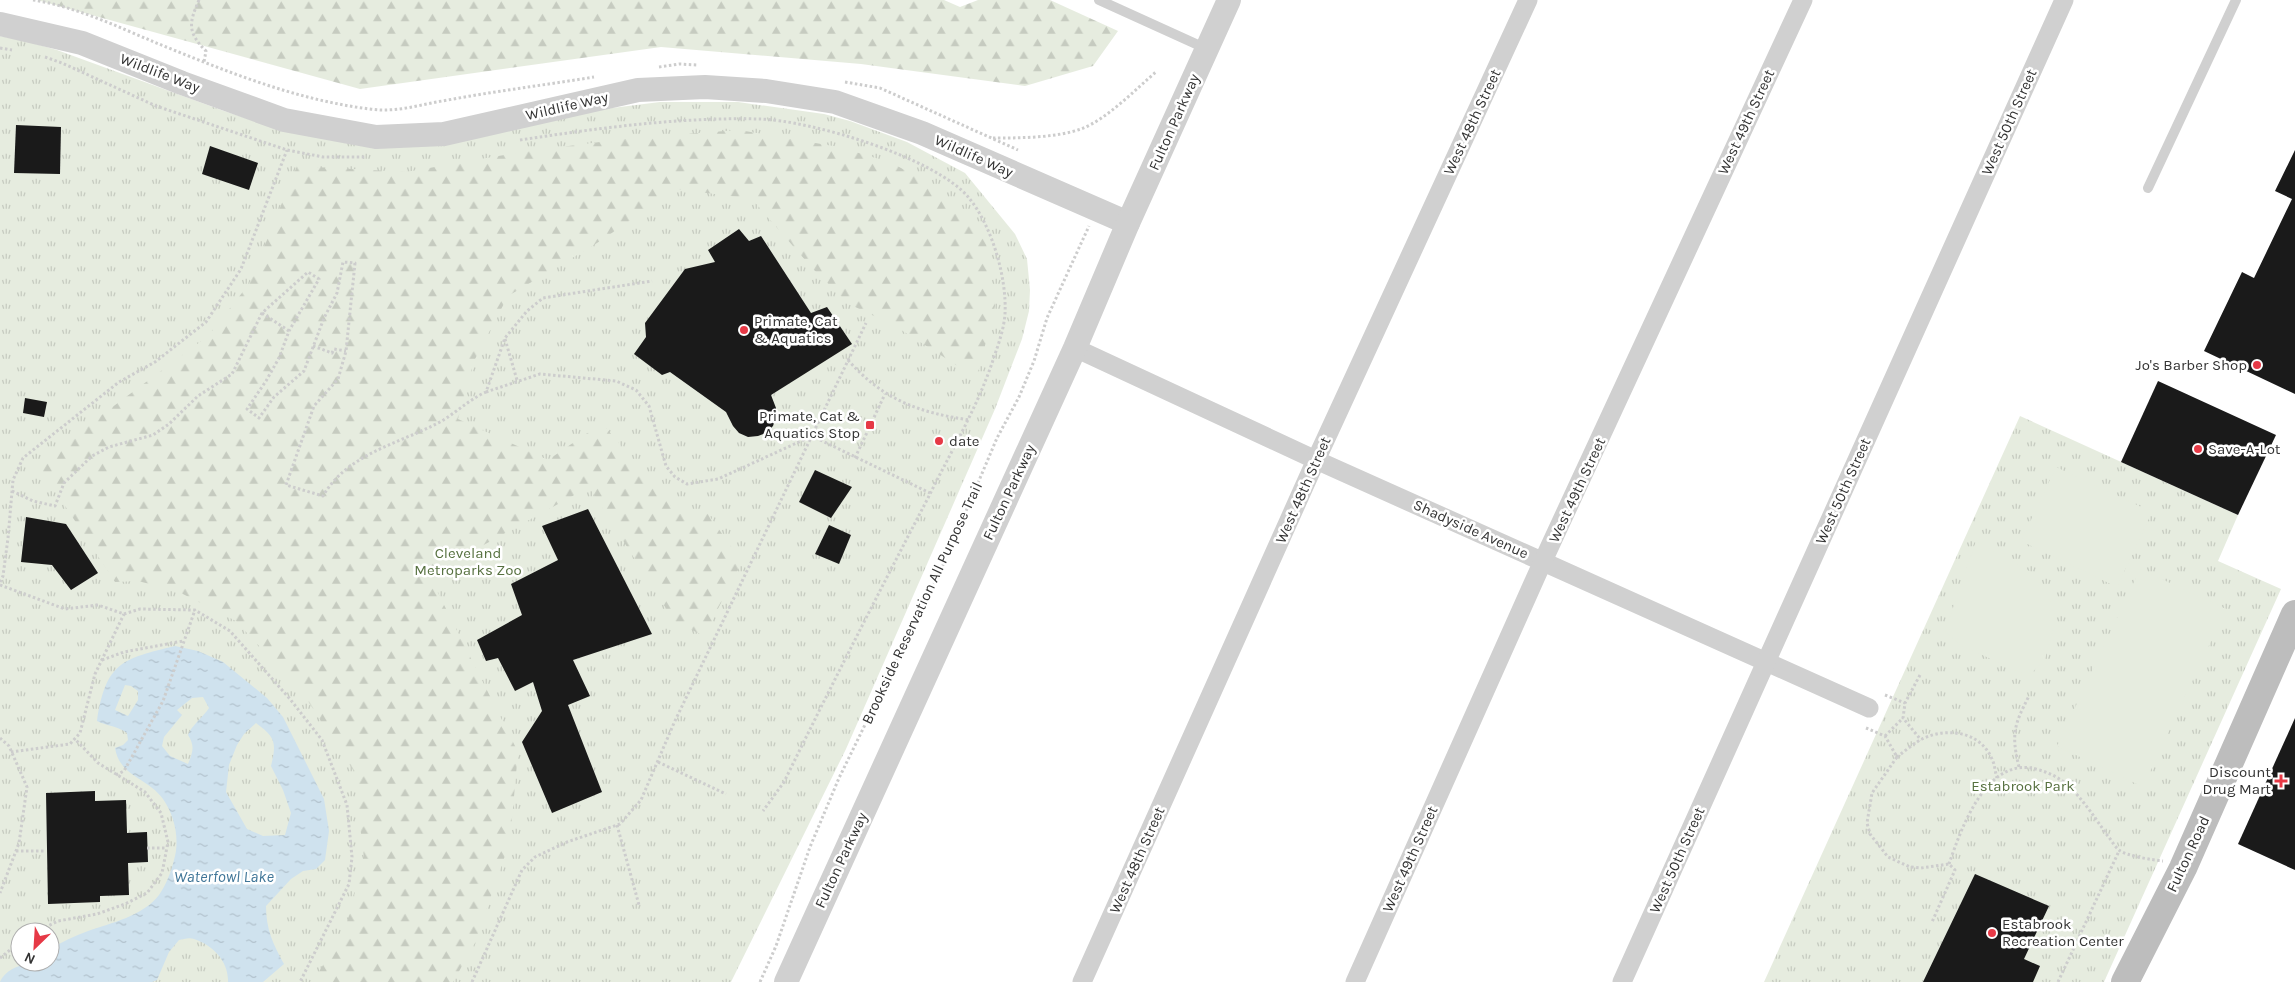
<svg xmlns="http://www.w3.org/2000/svg" width="2295" height="982" font-family="Karla,sans-serif">
	<style>
		.grass { fill: url(#grass-tufts); fill-rule: evenodd }
		.forest { fill: url(#forest-firs) }
		.garden { fill: #e6ecdf }
		.water { fill: url(#water-ripples); fill-rule: evenodd }
		.building { fill: #1a1a1a }
		.lines { fill: none; stroke-linecap: round; stroke-linejoin: round }
		.path { stroke: #cdcdcd; stroke-width: 3; stroke-dasharray: 2.5 2.5; stroke-linecap: butt }
		.service { stroke: #d0d0d0; stroke-width: 10 }
		.minor { stroke: #d0d0d0; stroke-width: 19 }
		.tertiary { stroke: #d0d0d0; stroke-width: 24 }
		.secondary { stroke: #bdbdbd; stroke-width: 28 }
		.poi-dot { fill: #e63946; stroke: #fff; stroke-width: 2 }
		.labels { text-anchor: middle; stroke-width: 5; stroke-linejoin: round; paint-order: stroke }
		.street-label { font-size: 15px; fill: #333; stroke: #fff }
		.poi-label { font-size: 15px; fill: #333; stroke: #fff; text-anchor: start }
		.park-label { font-size: 15px; fill: #56703f; stroke: #fff }
		.water-label { font-size: 16px; font-style: italic; fill: #3f7597; stroke: #fff }
	</style>
	<defs>
		<pattern id="grass-tufts" width="24" height="20" patternUnits="userSpaceOnUse" patternTransform="scale(1.25)"><rect width="24" height="20" fill="#e6ecdf"/><path d="M3 7l-1-3M5 7V3M7 7l1-3M15 17l-1-3M17 17v-4M19 17l1-3" fill="none" stroke="#c6cbc0"/></pattern>
		<pattern id="forest-firs" width="22" height="20" patternUnits="userSpaceOnUse" patternTransform="scale(1.25)"><rect width="22" height="20" fill="#e6ecdf"/><path d="M5 1l3.5 6h-7zM16 11l3.5 6h-7z" fill="#c6cbc0"/></pattern>
		<pattern id="water-ripples" width="26" height="14" patternUnits="userSpaceOnUse" patternTransform="scale(1.25)"><rect width="26" height="14" fill="#cfe2ee"/><path d="M2 4q2-2 4 0t4 0M15 11q2-2 4 0t4 0" fill="none" stroke="#b2c2cd"/></pattern>
	</defs>
	<rect width="100%" height="100%" fill="#fff"/>
	<g class="grass">
		<path d="M0,36L22,40L57,50L224,111L282,130L342,142L660,102H738L824,114L850,121L907,142L965,173L1015,234L1027,259L1030,290L1029,311L1022,339L995,409L846,749L731,982H0ZM20,932H50V962H20Z"/>
		<polygon points="2020,416 2238,515 2218,561 2281,589 2104,982 1764,982"/>
	</g>
	<g class="forest">
		<polygon points="37,0 944,0 960,7 978,0 1050,0 1118,31 1093,66 1025,86 861,64 661,47 360,89"/>
		<polygon points="739,130 839,147 892,163 944,192 986,241 995,306 978,373 964,370 895,326 849,304 813,269 752,199 677,189 594,245 508,296 474,361 458,419 548,460 602,423 678,514 706,511 742,562 704,636 674,621 589,487 429,575 518,752 510,841 475,943 453,982 313,982 346,926 364,858 353,770 304,695 236,621 177,591 138,581 115,582 37,463 208,336 249,284 297,166 406,172 522,152 631,138"/>
	</g>
	<g class="garden">
		<polygon points="2056,467 2152,512 2117,587 2021,541"/>
		<polygon points="1976,541 2036,575 2054,609 2056,619 2045,659 2029,676 1960,645 1945,631"/>
		<polygon points="2140,569 2226,609 2143,787 2057,746"/>
	</g>
	<path class="water" d="M175,646L198,651L223,662L267,698L283,717L324,799L329,831L325,860L316,869L303,871L291,879L266,906C266,929 273,944 284,964L263,982H228C229,962 213,945 194,939C190,937 183,939 179,940L169,952L157,980L152,982H0C8,964 33,962 50,962V949C62,942 74,936 88,931C111,923 143,916 159,895C166,885 171,872 174,860C180,840 175,816 163,799C147,777 120,777 115,748L123,745L128,740L127,733C118,726 107,726 97,721C106,662 122,659 175,646ZM125,685L131,686L138,691V700L128,716L115,710ZM203,697L209,708C203,717 191,726 188,735C195,746 193,752 188,764L170,756L162,746L164,737L182,715L177,710L192,698ZM256,723C275,737 277,742 271,766L283,790L291,813L285,835L263,836L247,829L226,792L229,765L237,745L244,734Z"/>
	<g class="building">
		<polygon points="16,125 61,127 60,174 14,173"/>
		<polygon points="210,146 258,163 249,190 202,174"/>
		<polygon points="2295,150 2295,394 2204,351 2242,272 2254,278 2292,199 2275,191"/>
		<polygon points="739,229 749,241 761,236 811,313 827,307 852,344 771,395 776,408 776,417 773,426 766,433 758,436 748,437 739,433 733,426 726,412 670,372 662,375 634,354 646,337 645,323 685,269 715,262 708,250"/>
		<polygon points="2158,381 2276,435 2238,515 2121,462"/>
		<polygon points="25,398 47,402 44,417 23,413"/>
		<polygon points="815,470 852,487 831,518 799,502"/>
		<polygon points="588,509 652,634 573,660 590,696 568,705 602,792 552,813 522,742 542,711 533,682 515,691 498,658 486,661 477,640 522,615 511,584 558,560 542,526"/>
		<polygon points="26,517 66,524 98,573 71,590 52,565 21,562"/>
		<polygon points="829,525 851,535 839,564 815,554"/>
		<polygon points="2295,718 2295,870 2238,844"/>
		<polygon points="95,791 95,801 126,800 127,833 147,832 148,862 128,863 129,895 100,896 100,902 48,904 46,793"/>
		<polygon points="1975,874 2049,906 2024,959 2040,966 2033,982 1923,982"/>
	</g>
	<g class="lines">
		<g class="path">
			<path d="M33,0C73,6 117,26 154,42C223,70 295,100 370,109C397,113 422,104 448,100C496,91 545,85 594,77"/>
			<path d="M199,0C189,23 187,32 206,51L204,62"/>
			<polyline points="0,48 12,50"/>
			<polyline points="45,57 62,63 156,106 287,150 323,157 365,157"/>
			<polyline points="659,67 679,64 698,65"/>
			<polyline points="845,82 880,88 1018,150"/>
			<path d="M993,138C1019,138 1055,138 1081,129C1106,120 1136,89 1157,71"/>
			<path d="M520,140C599,128 679,117 759,119C810,120 937,158 969,198C992,226 1007,278 1005,314C1004,328 999,343 994,357C978,407 951,451 928,498C879,592 831,686 784,782L763,811"/>
			<polyline points="262,313 289,331"/>
			<polyline points="505,339 517,380"/>
			<polyline points="313,346 332,353 334,349 346,351"/>
			<path d="M848,360C882,399 919,413 970,420"/>
			<polyline points="486,392 540,374 616,381 636,390 649,406 666,466 675,477 687,484 718,479 812,436 930,493"/>
			<polyline points="855,458 885,394"/>
			<path d="M12,491L33,501L55,506L64,483L92,456L109,447L153,435L169,424L198,396L232,374L262,313L308,272L319,279L289,331L279,358L266,381L247,409L259,418L274,397L304,371L324,318L337,293L343,262L355,263L346,351L338,379L314,406L286,485L323,496C347,454 398,444 438,423C455,414 468,400 486,392L505,338L527,311L543,298L652,281"/>
			<polyline points="0,582 3,576 8,538 13,480 23,458 119,382 155,362 206,322 241,269 287,150"/>
			<polyline points="0,585 65,609 98,605 124,614 140,609 195,610 230,631 290,699 322,740 347,805 352,857 349,884 300,982"/>
			<polyline points="102,660 124,652 183,641"/>
			<polyline points="1920,675 1905,703 1903,718 1921,740"/>
			<polyline points="1885,695 1905,703"/>
			<polyline points="1866,728 1885,736 1897,757 1872,793 1867,823 1870,834 1888,857 1910,867 1921,868 1949,864 1955,870 1932,922"/>
			<polyline points="1885,736 1903,718"/>
			<polyline points="0,738 9,746 27,787 19,843 0,893"/>
			<polyline points="11,752 70,744 80,733 95,674 124,614"/>
			<path d="M1897,757C1905,751 1914,743 1922,739C1947,727 1980,731 1992,759C1995,765 1995,772 1997,778"/>
			<polyline points="658,762 726,794"/>
			<path d="M2019,767C2011,734 2014,725 2029,696"/>
			<polyline points="116,775 124,771 163,701 195,610"/>
			<polyline points="617,825 639,905"/>
			<polyline points="147,848 167,848"/>
			<polyline points="16,851 46,851"/>
			<path d="M1949,864C1962,826 1988,753 2039,770C2051,773 2063,780 2072,789C2085,803 2096,819 2107,835C2111,839 2114,846 2119,850C2126,856 2153,860 2163,861"/>
			<polyline points="36,932 58,921 97,914 125,904 147,893 162,873 168,842 161,813 145,792 98,763 75,739"/>
			<polyline points="0,958 20,942"/>
			<polyline points="472,982 522,870 535,857 567,842 620,824 641,800 674,723 866,323"/>
			<polyline points="760,982 776,946 810,847 839,778 945,561 997,438 1019,397 1034,361 1047,318 1089,226"/>
			<polyline points="2058,982 2119,851"/>
		</g>
		<g class="service">
			<polyline points="1099,0 1207,49"/>
			<polyline points="2148,188 2236,0"/>
		</g>
		<g class="minor">
			<polyline points="1075,348 1316,460 1869,708"/>
			<polyline points="1082,982 1316,460 1528,0"/>
			<polyline points="1355,982 1543,561 1803,0"/>
			<polyline points="1622,982 2064,0"/>
		</g>
		<g class="tertiary">
			<polyline points="0,24 82,43 182,83 284,120 376,137 444,134 638,90 705,87 766,91 835,102 922,133 1128,223"/>
			<polyline points="786,982 1075,348 1128,223 1229,0"/>
		</g>
		<polyline class="secondary" points="2125,982 2183,868 2295,614"/>
	</g>
	<g class="poi-dot">
		<circle cx="744" cy="330" r="5"/>
		<circle cx="2257" cy="365" r="5"/>
		<rect x="865" y="420" width="10" height="10" rx="2.5"/>
		<circle cx="939" cy="441" r="5"/>
		<circle cx="2198" cy="449" r="5"/>
		<path d="M2278.5 773.5h5v5h5v5h-5v5h-5v-5h-5v-5h5z"/>
		<circle cx="1992" cy="933" r="5"/>
	</g>
	<g class="labels">
		<g class="street-label">
			<text transform="translate(160 73) rotate(21)" y="5">Wildlife Way</text>
			<text transform="translate(567 106) rotate(-13)" y="5">Wildlife Way</text>
			<text transform="translate(1174 122) rotate(-66)" y="5">Fulton Parkway</text>
			<text transform="translate(1472 122) rotate(-65)" y="5">West 48th Street</text>
			<text transform="translate(1746 122) rotate(-65)" y="5">West 49th Street</text>
			<text transform="translate(2009 122) rotate(-66)" y="5">West 50th Street</text>
			<text transform="translate(974 156) rotate(24)" y="5">Wildlife Way</text>
			<text transform="translate(1303 490) rotate(-66)" y="5">West 48th Street</text>
			<text transform="translate(1577 490) rotate(-65)" y="5">West 49th Street</text>
			<text transform="translate(1843 491) rotate(-66)" y="5">West 50th Street</text>
			<text transform="translate(1009 492) rotate(-65)" y="5">Fulton Parkway</text>
			<text transform="translate(1471 529) rotate(24)" y="5">Shadyside Avenue</text>
			<text transform="translate(922 603) rotate(-65)" y="5">Brookside Reservation All Purpose Trail</text>
			<text transform="translate(2188 854) rotate(-65)" y="5">Fulton Road</text>
			<text transform="translate(1410 859) rotate(-66)" y="5">West 49th Street</text>
			<text transform="translate(841 860) rotate(-65)" y="5">Fulton Parkway</text>
			<text transform="translate(1137 860) rotate(-66)" y="5">West 48th Street</text>
			<text transform="translate(1677 860) rotate(-66)" y="5">West 50th Street</text>
		</g>
		<g class="poi-label">
			<text x="754" y="326">Primate, Cat<tspan x="754" dy="17">&amp; Aquatics</tspan></text>
			<text x="2247" y="370" text-anchor="end">Jo's Barber Shop</text>
			<text x="860" y="421" text-anchor="end">Primate, Cat &amp;<tspan x="860" dy="17">Aquatics Stop</tspan></text>
			<text x="949" y="446">date</text>
			<text x="2208" y="454">Save-A-Lot</text>
			<text x="2271" y="777" text-anchor="end">Discount<tspan x="2271" dy="17">Drug Mart</tspan></text>
			<text x="2002" y="929">Estabrook<tspan x="2002" dy="17">Recreation Center</tspan></text>
		</g>
		<g class="park-label">
			<text x="468" y="558">Cleveland<tspan x="468" dy="17">Metroparks Zoo</tspan></text>
			<text x="2023" y="791">Estabrook Park</text>
		</g>
		<g class="water-label">
			<text x="224" y="882">Waterfowl Lake</text>
		</g>
	</g>
	<g transform="translate(35 947) rotate(205)"><circle r="24" fill="#ffffff" stroke="#adadad"/>
	<path d="M0-4L9 19L0 12L-9 19Z" fill="#e63946"/>
	<text y="-8" font-size="14" font-weight="bold" text-anchor="middle" fill="#333333">N</text>
	</g>
</svg>
